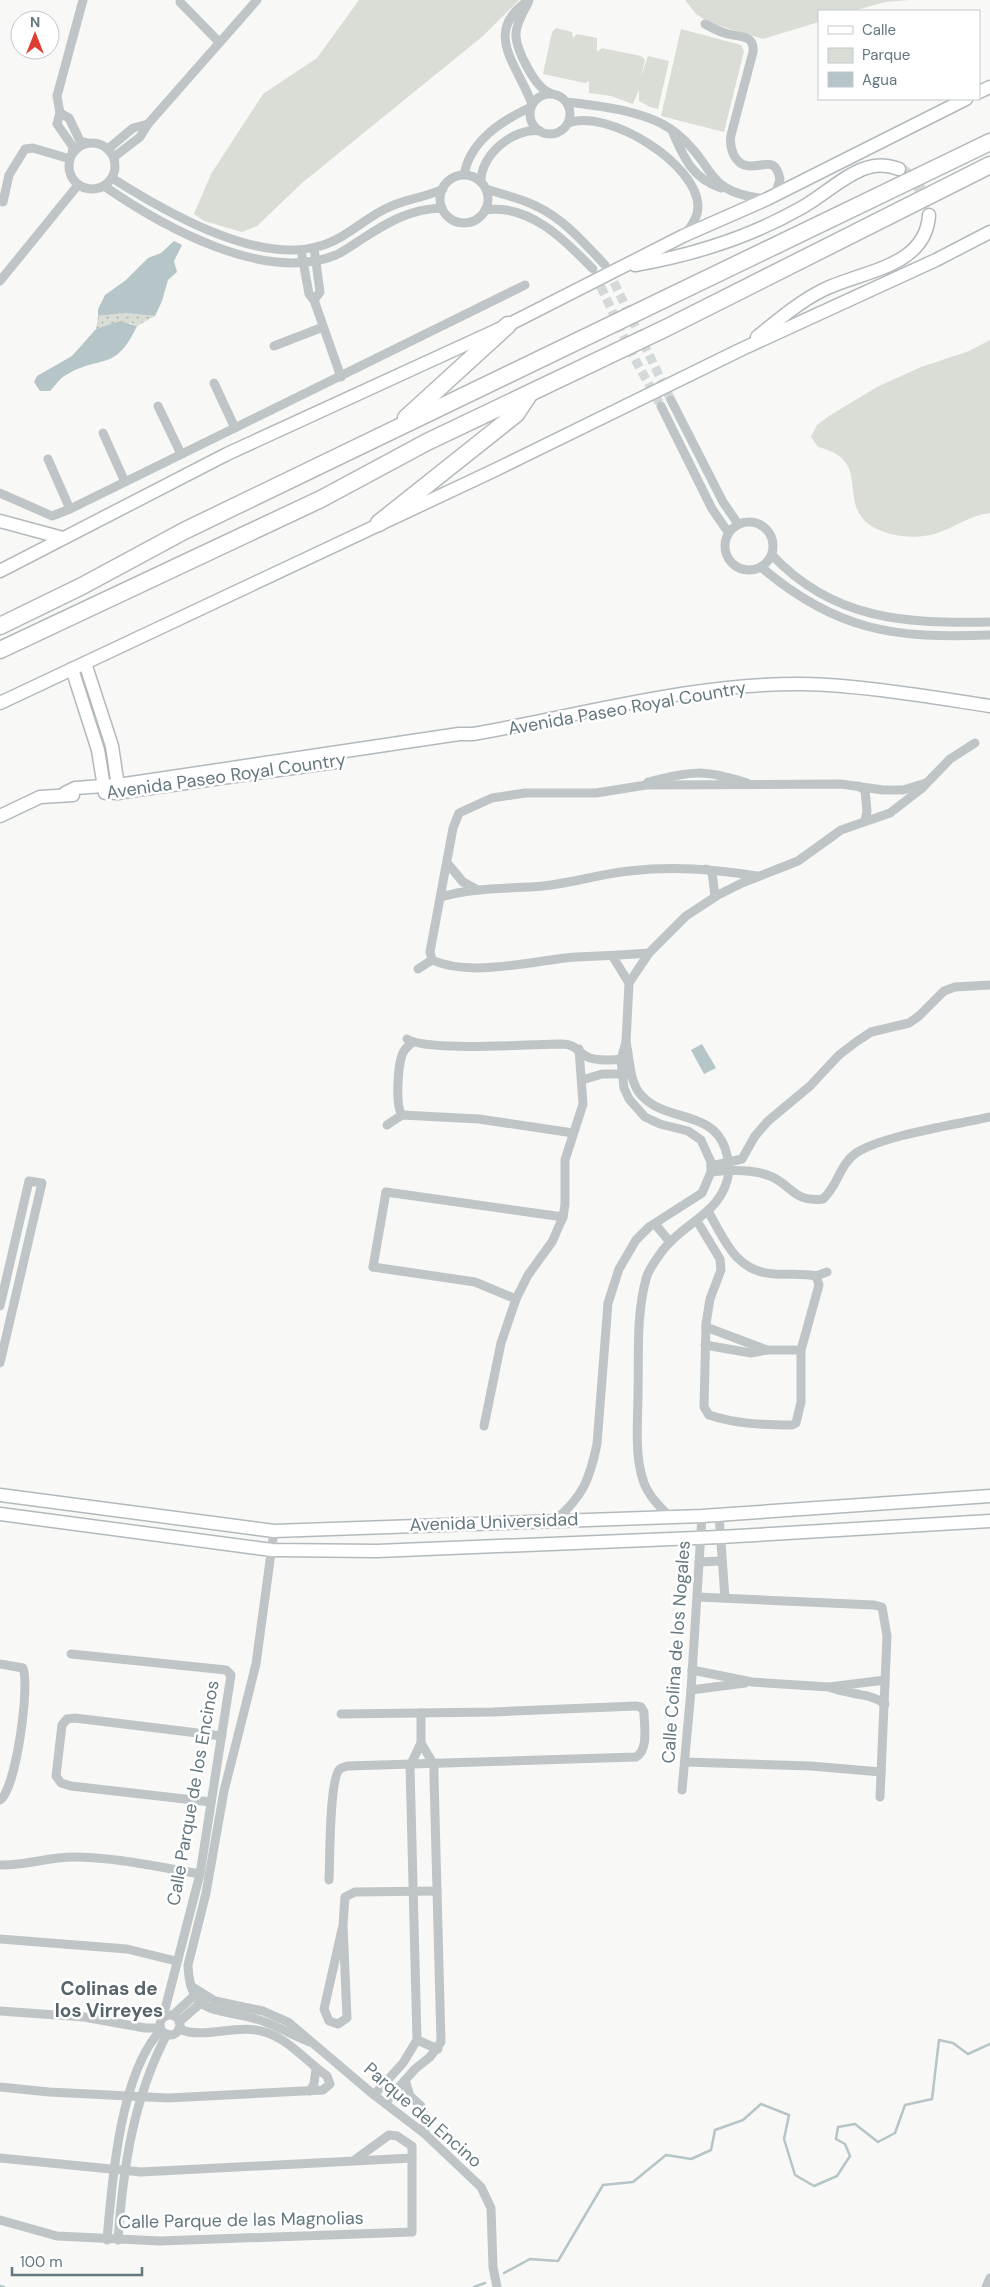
<svg xmlns="http://www.w3.org/2000/svg" width="990" height="2287" font-family="'DM Sans',sans-serif">
	<style>
		.green { fill: #d9ddd5 }
		.garden { fill: url(#garden-dots) }
		.water { fill: #b6c5c7 }
		.lines { fill: none; stroke-linecap: round; stroke-linejoin: round }
		.stream { stroke: #b6c5c7; stroke-width: 2.5 }
		.street-tunnel { stroke: #d3d8d8; stroke-width: 9; stroke-dasharray: 9 4.5; stroke-linecap: butt }
		.secondary-tunnel { stroke: #d3d8d8; stroke-width: 12; stroke-dasharray: 12 6; stroke-linecap: butt }
		.secondary-casing { stroke: #b2b9bc; stroke-width: 15 }
		.highway-casing { stroke: #b3b8ba; stroke-width: 19 }
		.street { stroke: #bfc5c7; stroke-width: 9 }
		.secondary { stroke: #fff; stroke-width: 12 }
		.highway { stroke: #fff; stroke-width: 16 }
		.labels { text-anchor: middle; stroke-width: 5; stroke-linejoin: round; paint-order: stroke }
		.street-label { font-size: 18px; fill: #64787f; stroke: #fff }
		.neighbourhood-label { font-size: 19px; font-weight: bold; fill: #56656b; stroke: #fff }
	</style>
	<defs>
		<pattern id="garden-dots" width="8" height="8" patternUnits="userSpaceOnUse" patternTransform="scale(1.25)"><rect width="8" height="8" fill="#d9ddd5"/><path d="M2 2h.1M6 6h.1" fill="none" stroke="#b4b8b2" stroke-width="1.8" stroke-linecap="round"/></pattern>
	</defs>
	<rect width="100%" height="100%" fill="#f8f8f6"/>
	<g class="green">
		<polygon points="359,0 519,0 483,36 302,183 257,226 242,232 204,221 194,214 211,174 263,94 317,58"/>
		<polygon points="685,0 909,0 885,2 853,11 819,11 819,22 763,39 710,23 696,14"/>
		<polygon points="556,28 572,32 573,38 577,34 597,38 597,52 602,48 641,56 645,60 641,77 648,56 669,61 658,109 650,107 639,101 639,90 633,104 611,96 589,93 589,81 585,83 543,74 552,32"/>
		<polygon points="681,29 741,45 744,51 724,132 661,116"/>
		<path d="M990,340V513C970,515 956,527 937,533C918,540 887,537 870,525C837,502 873,460 818,447L811,437L817,425L829,416L877,387L921,367L969,351Z"/>
	</g>
	<polygon class="garden" points="125,313 155,316 137,326 131,323 96,329 98,316"/>
	<g class="water">
		<polygon points="174,241 182,245 174,261 177,272 168,280 162,301 155,316 125,313 98,316 98,309 105,295 126,280 148,258 161,253"/>
		<path d="M120,321L137,326C115,373 101,354 66,375C60,378 55,386 50,391H40L34,382L37,376L72,356L96,329Z"/>
		<polygon points="702,1044 716,1068 704,1074 691,1050"/>
	</g>
	<g class="lines">
		<g class="stream">
			<polyline points="504,2273 530,2259 558,2261 603,2185 633,2182 666,2155 691,2159 711,2150 715,2130 743,2120 761,2104 789,2115 784,2139 795,2175 814,2186 837,2176 850,2156 845,2144 836,2139 838,2127 855,2124 878,2142 895,2133 905,2105 932,2099 939,2040 953,2043 968,2054 990,2044"/>
			<polyline points="0,2286 4,2287"/>
			<polyline points="474,2287 485,2283"/>
		</g>
		<g class="street-tunnel">
			<polyline points="608,270 671,400"/>
			<polyline points="595,274 632,354 661,406"/>
		</g>
		<path class="secondary-tunnel" d="M899,169C918,178 925,195 929,215"/>
		<defs>
			<g id="secondary">
				<polyline points="979,92 990,87"/>
				<path d="M635,265C693,255 750,237 801,208C821,197 846,174 866,168C877,164 888,165 899,169"/>
				<path d="M757,337C778,320 799,302 823,290C860,271 926,268 929,215"/>
				<polyline points="0,521 63,538"/>
				<polyline points="0,571 227,454 508,325 683,236 767,199 966,99"/>
				<polyline points="85,663 112,746 119,793"/>
				<polyline points="72,669 98,750 105,793"/>
				<polyline points="0,703 495,470 742,349 936,260 990,232"/>
				<path d="M65,793L75,788L118,785L459,734H473C582,715 692,683 802,684C862,685 930,697 990,706"/>
				<polyline points="115,793 336,762"/>
				<polyline points="0,816 40,797 73,795"/>
				<polyline points="0,1495 274,1531 702,1516 990,1496"/>
				<polyline points="0,1514 272,1550 377,1551 720,1537 990,1521"/>
			</g>
			<g id="highway">
				<polyline points="406,418 508,325"/>
				<polyline points="379,523 516,414 530,393"/>
				<polyline points="0,626 82,586 184,531 990,142"/>
				<polyline points="0,650 321,499 427,442 666,328 990,165"/>
			</g>
		</defs>
		<use href="#secondary" class="secondary-casing"/>
		<use href="#highway" class="highway-casing"/>
		<g class="street">
			<path d="M529,0C481,32 518,65 532,104"/>
			<polyline points="180,2 219,42"/>
			<path d="M528,3C523,13 517,21 516,33C515,48 535,88 550,93"/>
			<path d="M705,24C712,28 719,32 728,34C740,37 755,35 753,52L731,135C729,147 734,165 749,166C765,167 775,156 780,179L775,195"/>
			<circle cx="550" cy="114" r="20"/>
			<path d="M567,102C601,106 650,111 676,133C718,167 703,193 767,199"/>
			<polyline points="60,113 69,118 80,141 88,143"/>
			<path d="M568,123C608,108 698,164 698,207C698,218 691,227 685,234"/>
			<path d="M673,133C684,158 693,179 721,188"/>
			<circle cx="92" cy="166" r="23"/>
			<polyline points="108,149 133,128 148,124"/>
			<polyline points="72,153 73,147 57,124 60,113 57,96 83,0"/>
			<polyline points="114,157 140,137 148,124 257,0"/>
			<path d="M464,175C470,141 501,121 531,107"/>
			<circle cx="464" cy="199" r="24"/>
			<path d="M112,178C164,211 253,263 316,247C343,241 361,221 385,209C404,199 424,198 443,189"/>
			<path d="M481,182C480,155 514,127 540,131"/>
			<path d="M104,186C162,226 264,284 336,255C345,251 354,244 362,239C388,222 410,209 442,208"/>
			<path d="M486,189C504,195 521,198 538,207C565,220 585,244 605,265"/>
			<polyline points="3,202 9,175 25,149 33,148 70,159"/>
			<path d="M485,210C529,203 566,241 593,269"/>
			<polyline points="314,248 320,292 314,300"/>
			<polyline points="301,250 309,294 314,300 341,377"/>
			<polyline points="0,281 78,185"/>
			<polyline points="274,346 323,327"/>
			<polyline points="214,383 235,428"/>
			<polyline points="671,400 723,502 738,524"/>
			<polyline points="158,406 181,454"/>
			<polyline points="661,406 712,509 728,532"/>
			<polyline points="103,433 125,482"/>
			<polyline points="48,459 70,509"/>
			<polyline points="0,493 52,516 70,509 525,285"/>
			<circle cx="749" cy="546" r="24"/>
			<path d="M772,555C833,620 906,624 990,622"/>
			<path d="M761,567C836,631 895,639 990,635"/>
			<path d="M648,782C692,771 703,769 747,783"/>
			<polyline points="858,786 865,790 867,811 865,821"/>
			<polyline points="448,864 463,882 478,890"/>
			<polyline points="706,869 712,872 715,896"/>
			<path d="M441,897C473,887 510,889 543,886C572,883 600,874 629,871C674,866 713,869 757,876"/>
			<path d="M649,953C625,955 601,956 576,957C534,960 472,978 432,960L430,952L453,828L459,813L492,798L525,793H596L646,785L841,784L883,790H903L926,783"/>
			<polyline points="613,957 629,983"/>
			<polyline points="418,969 432,960"/>
			<path d="M407,1039C427,1052 533,1044 562,1044C577,1045 575,1050 586,1056C595,1062 615,1060 625,1059"/>
			<path d="M626,1042C630,1059 629,1083 642,1096C666,1122 712,1110 725,1148C727,1155 730,1163 729,1171C724,1213 685,1221 663,1250C657,1258 648,1270 646,1279C636,1316 639,1355 638,1392C638,1421 634,1456 644,1483C649,1496 659,1506 669,1516"/>
			<polyline points="582,1080 602,1074 626,1074"/>
			<polyline points="402,1115 479,1119 573,1133"/>
			<path d="M402,1115C395,1105 398,1067 402,1055C404,1049 408,1046 413,1042"/>
			<polyline points="387,1125 402,1115"/>
			<polyline points="711,1166 742,1159 755,1136 768,1121 810,1086 839,1055 856,1042 871,1032 909,1023 919,1016 944,991 955,987 990,985"/>
			<path d="M711,1172C729,1170 752,1169 770,1176C792,1185 794,1203 823,1199C838,1186 839,1165 856,1153C884,1135 955,1125 990,1117"/>
			<polyline points="386,1192 563,1217"/>
			<path d="M708,1211C725,1241 736,1272 774,1274C788,1275 803,1273 816,1276"/>
			<path d="M697,1221L720,1259L721,1270L710,1299L706,1324L704,1407L709,1415C736,1424 764,1425 792,1425L796,1423L801,1402V1350L819,1285L816,1276"/>
			<polyline points="655,1224 670,1242"/>
			<polyline points="373,1267 475,1282 516,1299"/>
			<polyline points="373,1267 386,1192"/>
			<polyline points="816,1276 827,1272"/>
			<polyline points="0,1306 29,1181 42,1183 0,1363"/>
			<polyline points="706,1327 767,1350"/>
			<polyline points="705,1345 751,1353 767,1350 801,1350"/>
			<polyline points="484,1426 501,1343 516,1299 528,1275 552,1242 563,1217 565,1204 565,1160 583,1104 579,1049"/>
			<polyline points="719,1515 725,1598"/>
			<path d="M556,1519C583,1497 590,1478 597,1444L608,1303L619,1269L636,1240L649,1227L702,1193L711,1172V1162L701,1140L688,1131L660,1124L645,1117L629,1099L624,1088L621,1060L626,1042L629,983L649,953L686,916L718,895L742,883L798,861L841,830L890,813L921,789L950,759L975,743"/>
			<path d="M274,1531L256,1664L224,1791L206,1893L188,1965C190,2018 218,2007 256,2019C275,2024 291,2035 310,2042"/>
			<polyline points="699,1562 722,1561"/>
			<polyline points="698,1597 874,1605 882,1607 887,1636 880,1797"/>
			<polyline points="71,1654 226,1670 231,1675 200,1874 163,2017"/>
			<path d="M0,1664L23,1668C30,1687 16,1789 0,1800"/>
			<polyline points="692,1670 752,1682 829,1687 885,1680"/>
			<path d="M829,1687C847,1695 869,1692 885,1704"/>
			<polyline points="691,1690 745,1683"/>
			<polyline points="685,1762 811,1766 881,1772"/>
			<polyline points="682,1790 691,1690 702,1516"/>
			<polyline points="211,1802 71,1786 61,1783 56,1776 62,1725 67,1719 75,1718 222,1736"/>
			<path d="M0,1865C25,1866 48,1857 73,1857C115,1857 158,1867 200,1874"/>
			<path d="M329,1880C330,1863 329,1778 340,1769C342,1767 345,1767 347,1766L636,1757C649,1750 644,1725 644,1712L641,1707L636,1706L493,1712L341,1714"/>
			<polyline points="343,1925 324,2009 329,2021 338,2024 347,2018 343,1925 345,1897 355,1892 437,1891"/>
			<polyline points="0,1939 127,1949 176,1961"/>
			<polyline points="191,1986 215,2001 263,2011 288,2022 374,2095 425,2134 481,2187 491,2208 493,2267 497,2287"/>
			<polyline points="0,2011 84,2017 145,2028 160,2028"/>
			<polyline points="173,2015 198,1992"/>
			<circle cx="170" cy="2025" r="10"/>
			<polyline points="179,2022 203,2001"/>
			<polyline points="417,2040 438,2049"/>
			<polyline points="405,2080 410,2096 421,2106 424,2115 425,2134"/>
			<path d="M0,2087L49,2092L168,2098L323,2090L330,2084L327,2076C304,2060 285,2034 256,2030C231,2026 203,2039 179,2029"/>
			<polyline points="310,2091 314,2084 316,2069"/>
			<polyline points="374,2095 403,2063 417,2040 410,1766 421,1743 421,1713"/>
			<polyline points="385,2103 415,2069 430,2057 441,2042 434,1777 434,1765 421,1743"/>
			<polyline points="0,2158 141,2172 412,2158"/>
			<polyline points="0,2220 57,2236 160,2241 412,2232 412,2146 397,2136 389,2135 356,2159"/>
			<path d="M107,2240C112,2181 120,2073 161,2030"/>
			<path d="M118,2240C123,2168 133,2099 167,2034"/>
			<polyline points="986,2287 990,2278"/>
		</g>
		<use href="#secondary" class="secondary"/>
		<use href="#highway" class="highway"/>
	</g>
	<g class="labels">
		<g class="street-label">
			<text transform="translate(627 708) rotate(-10)" y="6">Avenida Paseo Royal Country</text>
			<text transform="translate(226 776) rotate(-8)" y="6">Avenida Paseo Royal Country</text>
			<text transform="translate(494 1522) rotate(-2)" y="6">Avenida Universidad</text>
			<text transform="translate(676 1652) rotate(-86)" y="6">Calle Colina de los Nogales</text>
			<text transform="translate(193 1793) rotate(-80)" y="6">Calle Parque de los Encinos</text>
			<text transform="translate(423 2115) rotate(41)" y="6">Parque del Encino</text>
			<text transform="translate(241 2220) rotate(-1)" y="6">Calle Parque de las Magnolias</text>
		</g>
		<g class="neighbourhood-label">
			<text x="109" y="1995">Colinas de<tspan x="109" dy="22">los Virreyes</tspan></text>
		</g>
	</g>
	<rect x="818" y="10" width="162" height="90" fill="#ffffff" stroke="#c1c9cc"/>
	<rect x="828" y="26" width="25" height="8" fill="#ffffff" stroke="#c1c9cc"/>
	<text x="862" y="35" font-size="15" fill="#64787f">Calle</text>
	<rect x="828" y="48" width="25" height="15" fill="#d9ddd5" stroke="#c1c9cc"/>
	<text x="862" y="60" font-size="15" fill="#64787f">Parque</text>
	<rect x="828" y="72" width="25" height="15" fill="#b6c5c7" stroke="#c1c9cc"/>
	<text x="862" y="85" font-size="15" fill="#64787f">Agua</text>
	<g transform="translate(35 35)"><circle r="24" fill="#ffffff" stroke="#c1c9cc"/>
	<path d="M0-4L9 19L0 12L-9 19Z" fill="#dd3e31"/>
	<text y="-8" font-size="14" font-weight="bold" text-anchor="middle" fill="#64787f">N</text>
	</g>
	<path d="M12 2267v8h130v-8" fill="none" stroke="#64787f" stroke-width="2.5"/>
	<text x="20" y="2267" font-size="15" fill="#64787f" stroke="#ffffff" stroke-width="4" paint-order="stroke">100 m</text>
</svg>
